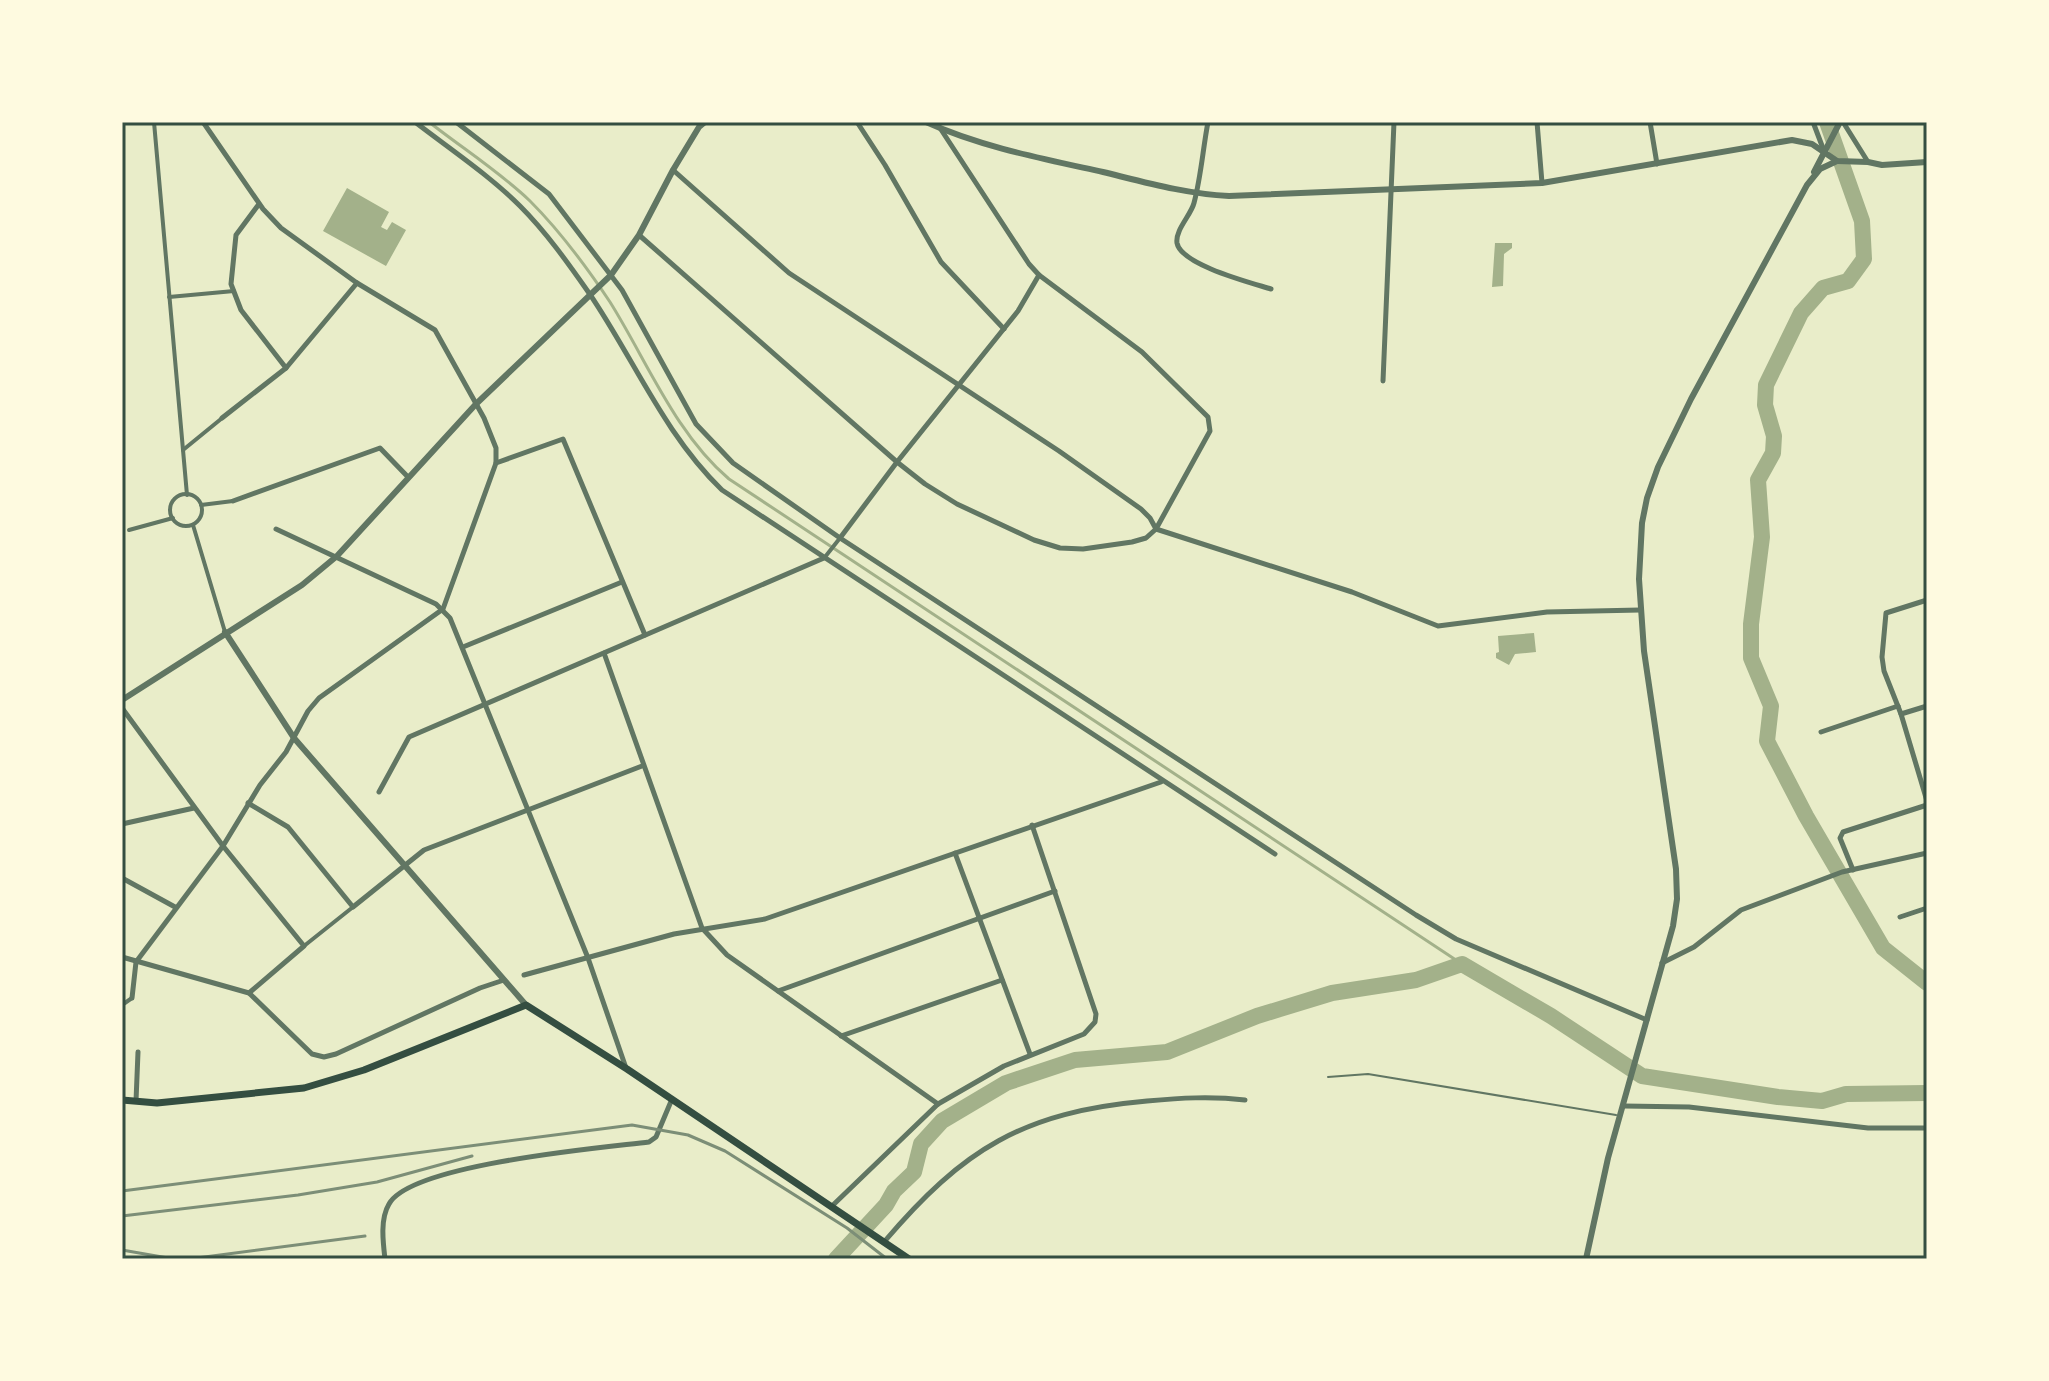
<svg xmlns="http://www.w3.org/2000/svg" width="2049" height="1381" font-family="'Work Sans',sans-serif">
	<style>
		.water { fill: #a3b18a }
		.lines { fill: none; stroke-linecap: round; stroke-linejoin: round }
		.stream { stroke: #a3b18a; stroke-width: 3 }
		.river { stroke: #a3b18a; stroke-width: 16 }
		.service { stroke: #617663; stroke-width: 2 }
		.pedestrian { stroke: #617663; stroke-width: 4 }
		.minor { stroke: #617663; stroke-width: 5 }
		.tertiary { stroke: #617663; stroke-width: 6 }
		.secondary { stroke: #344e41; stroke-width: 7 }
		.rail { stroke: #7c8e77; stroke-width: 3 }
		.neatline { fill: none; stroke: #344e41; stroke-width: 3 }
	</style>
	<rect width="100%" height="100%" fill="#e9edc9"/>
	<g class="water">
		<polygon points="347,188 389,212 381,227 387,230 392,222 406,230 386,266 323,231"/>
		<polygon points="1495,243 1512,243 1512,248 1504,254 1503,286 1492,287"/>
		<polygon points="1534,633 1536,652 1515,654 1509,665 1496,658 1496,653 1499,652 1498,636"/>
	</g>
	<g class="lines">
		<path class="stream" d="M429,122C462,148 500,172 530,201C558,229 588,269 610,302C647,361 675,433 729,479L1462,964"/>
		<g class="river">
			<polyline points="1827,122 1862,221 1864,259 1848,281 1823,288 1801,313 1766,385 1765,405 1774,436 1773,453 1758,480 1762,537 1751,624 1751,658 1771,706 1767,741 1806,816 1883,948 1927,983"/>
			<polyline points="836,1259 886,1205 894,1191 914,1172 921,1144 942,1121 1006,1083 1075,1060 1167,1052 1257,1016 1332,993 1416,980 1462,964 1551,1016 1642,1076 1778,1097 1822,1101 1846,1094 1927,1093"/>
		</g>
		<polyline class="service" points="1328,1077 1368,1074 1616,1115"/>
		<g class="pedestrian">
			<polyline points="154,122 187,495"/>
			<polyline points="169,297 234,291"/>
			<polyline points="183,450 221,419"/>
			<circle cx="186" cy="510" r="16"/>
			<polyline points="201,505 233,501"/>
			<polyline points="193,525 225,632"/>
			<polyline points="129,530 173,518"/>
			<polyline points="825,557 840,538"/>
			<polyline points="304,946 353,907"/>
			<polyline points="122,1005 132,998"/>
		</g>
		<g class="minor">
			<path d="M415,122C450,149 489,175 520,206C546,232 568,263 589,293C634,359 664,434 722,490L1275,854"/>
			<polyline points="456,122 549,194 622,290 696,424 733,463 840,538 1416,915 1456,939 1647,1020"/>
			<polyline points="857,122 885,165 941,262 1004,329"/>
			<path d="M1208,122C1203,148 1201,177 1194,203C1191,215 1175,230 1177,243C1181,265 1252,283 1271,289"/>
			<polyline points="1537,122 1542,183"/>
			<polyline points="1650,122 1657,164"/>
			<polyline points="1813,122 1824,151"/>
			<polyline points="1843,122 1868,162"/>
			<polyline points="673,170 789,273 1059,451 1141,509 1150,518 1156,529 1352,592 1438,626 1547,612 1640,610"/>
			<polyline points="259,204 236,235 231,284 241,310 286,368 357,283"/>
			<polyline points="639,235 897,462 925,484 957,504 1034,540 1060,548 1083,549 1132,542 1146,538 1156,529 1210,431 1208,417 1142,352 1039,275 1029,264 940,128"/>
			<polyline points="1383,381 1394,122"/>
			<polyline points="222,418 286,368"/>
			<polyline points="496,463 563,439 645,635"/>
			<polyline points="233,501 380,448 407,476"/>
			<polyline points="276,529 436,604 450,618 588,958 626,1068"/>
			<polyline points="840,538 897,462 1018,311 1039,275"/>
			<polyline points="1927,600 1886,613 1882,657 1884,671 1901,714 1927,801"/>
			<polyline points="463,647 622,582"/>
			<polyline points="604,653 702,928 727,955 938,1104"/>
			<polyline points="122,708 223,846 304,946 249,993"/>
			<polyline points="1901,714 1927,706"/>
			<polyline points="1821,732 1898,706"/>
			<polyline points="379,792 409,737 824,558"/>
			<polyline points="248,803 288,827 353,907 424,850 642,766"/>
			<polyline points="122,824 194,808"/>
			<polyline points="955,853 1030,1054"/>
			<polyline points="1853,870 1840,838 1843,832 1927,805"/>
			<polyline points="122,878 175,907"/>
			<polyline points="1900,917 1927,908"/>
			<polyline points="122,957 249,993 312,1054 324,1057 336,1054 480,988 504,980"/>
			<polyline points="1662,963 1694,947 1741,910 1842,872 1927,853"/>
			<polyline points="524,975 674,934 765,919 1161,782"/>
			<polyline points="778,991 1055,891"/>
			<polyline points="132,998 136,962 223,846 260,785 286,752 308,711 319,698 443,609 496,463 496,448 484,418 435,330 357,283 281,228 263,209 203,122"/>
			<polyline points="841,1036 1002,980"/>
			<polyline points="136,1101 138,1052"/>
			<polyline points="1624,1106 1689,1107 1868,1128 1927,1128"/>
			<polyline points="832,1206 938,1104 1004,1066 1084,1034 1095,1022 1096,1014 1032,825"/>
			<path d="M884,1242C963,1149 1023,1112 1147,1101C1180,1098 1211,1096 1245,1100"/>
			<path d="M385,1259C383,1242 380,1219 389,1204C411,1164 601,1148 649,1142L656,1137L672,1099"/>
		</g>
		<g class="tertiary">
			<path d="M926,122C981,147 1044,159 1103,172C1144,182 1186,194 1229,196L1542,183L1792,140L1812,144L1837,161L1868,162L1882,165L1927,162"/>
			<polyline points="1814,172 1840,122"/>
			<polyline points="225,632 294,738 526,1005"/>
			<polyline points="122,700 302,585 337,556 476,404 611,275 639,235 673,170 699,127 705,122"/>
			<polyline points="1586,1259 1608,1158 1673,926 1677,899 1676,869 1644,651 1639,579 1642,523 1647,498 1658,467 1691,399 1807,185 1820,169 1837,161"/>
		</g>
		<polyline class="secondary" points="122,1100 157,1103 304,1088 364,1070 526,1005 627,1069 909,1259"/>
		<g class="rail">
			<polyline points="122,1191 632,1125 688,1135 725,1151 847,1228 887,1259"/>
			<polyline points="122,1216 298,1195 377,1182 472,1156"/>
			<polyline points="122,1250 168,1258 197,1258 365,1236"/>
		</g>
	</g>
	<rect width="2049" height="1381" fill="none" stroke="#fefae0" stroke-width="248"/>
	<rect x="124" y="124" width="1801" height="1133" class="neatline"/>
</svg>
